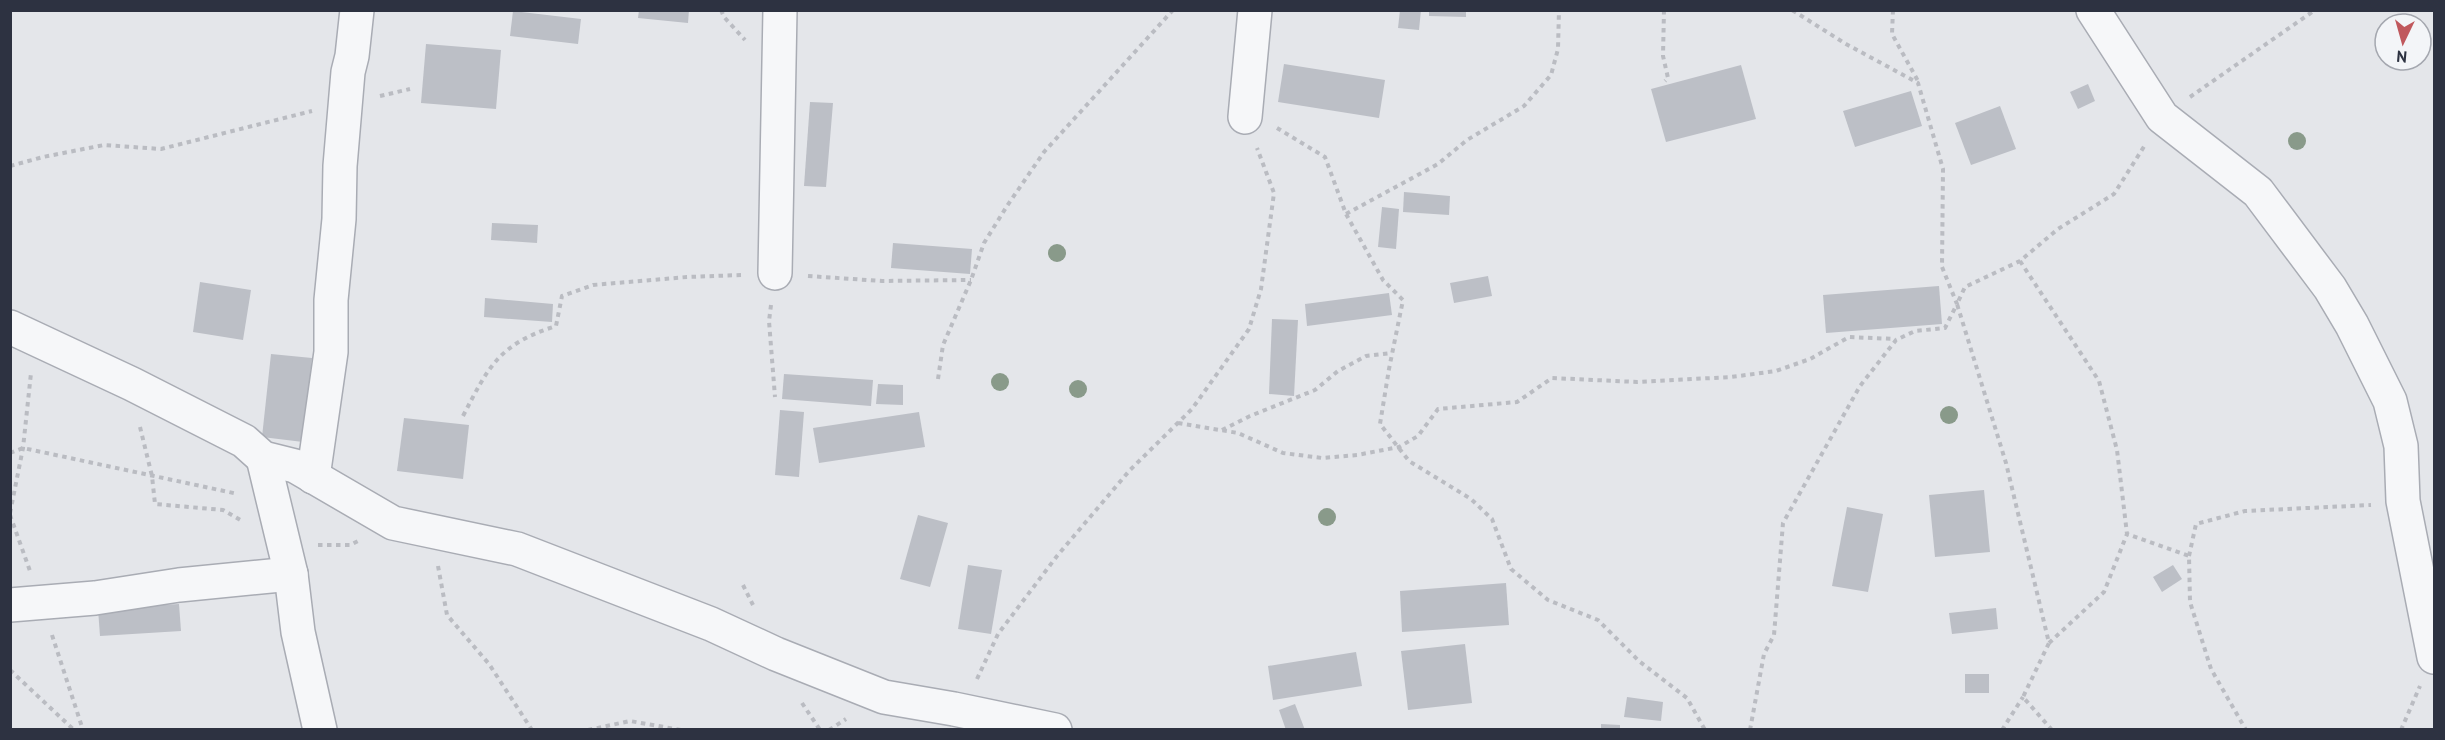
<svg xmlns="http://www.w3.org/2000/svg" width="2445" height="740" font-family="'PT Sans',sans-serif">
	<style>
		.building { fill: #bcbfc6 }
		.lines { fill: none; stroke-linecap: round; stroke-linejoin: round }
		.minor-casing { stroke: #a9acb4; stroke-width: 36 }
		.path { stroke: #babcc2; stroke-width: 4; stroke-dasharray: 4.5 4.5; stroke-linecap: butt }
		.minor { stroke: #f6f7f9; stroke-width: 33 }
		.tree { fill: #899a8a }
	</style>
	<rect width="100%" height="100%" fill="#e4e6ea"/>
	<g class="building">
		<polygon points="639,10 689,10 688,23 638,18"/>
		<polygon points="1400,10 1421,10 1419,30 1398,28"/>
		<polygon points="1429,10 1466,10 1466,17 1429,16"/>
		<polygon points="513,11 581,19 578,44 510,36"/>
		<polygon points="426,44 501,50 496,109 421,103"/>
		<polygon points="1284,64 1385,80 1379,118 1278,102"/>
		<polygon points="1741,65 1756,119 1666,142 1651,89"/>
		<polygon points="2088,84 2095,101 2078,109 2070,92"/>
		<polygon points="1911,91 1922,126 1855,147 1843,111"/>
		<polygon points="810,102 833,103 826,187 804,186"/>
		<polygon points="2000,106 2016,149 1971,165 1955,123"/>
		<polygon points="1404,192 1450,196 1449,215 1403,212"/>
		<polygon points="1382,207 1399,209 1396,249 1378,247"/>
		<polygon points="492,223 538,225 537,243 491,240"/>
		<polygon points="893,243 972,249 970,274 891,268"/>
		<polygon points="1488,276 1492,296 1454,303 1450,283"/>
		<polygon points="200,282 251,290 243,340 193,332"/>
		<polygon points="1939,286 1942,324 1826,333 1823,295"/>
		<polygon points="1389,293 1392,315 1307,326 1305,304"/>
		<polygon points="485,298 553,304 552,322 484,317"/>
		<polygon points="1272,319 1298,320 1294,396 1269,394"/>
		<polygon points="271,354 312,358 303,442 262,437"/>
		<polygon points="784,374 873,380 871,406 782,399"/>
		<polygon points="878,384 903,385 903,405 876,404"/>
		<polygon points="780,410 804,412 799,477 775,475"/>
		<polygon points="919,412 925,447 819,463 813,428"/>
		<polygon points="404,418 469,425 463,479 397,471"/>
		<polygon points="1984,490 1990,552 1935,557 1929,495"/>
		<polygon points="1847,507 1883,514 1868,592 1832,586"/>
		<polygon points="918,515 948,523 930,587 900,579"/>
		<polygon points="968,565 1002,570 991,634 958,629"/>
		<polygon points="2173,565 2182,579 2162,592 2153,577"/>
		<polygon points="1506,583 1509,625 1402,632 1400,591"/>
		<polygon points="179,604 181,631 100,636 98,609"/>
		<polygon points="1996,608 1998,629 1952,634 1949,613"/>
		<polygon points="1465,644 1472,703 1408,710 1401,651"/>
		<polygon points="1356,652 1362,686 1273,700 1268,666"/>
		<rect x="1965" y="674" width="24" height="19"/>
		<polygon points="1627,697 1663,702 1661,721 1624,717"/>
		<polygon points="1295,704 1305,730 1286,730 1279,710"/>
		<polygon points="1601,724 1620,725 1620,730 1601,730"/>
	</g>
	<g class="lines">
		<defs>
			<g id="minor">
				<polyline points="2093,10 2162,117 2258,192 2330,288 2352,325 2390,401 2401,446 2403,501 2434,657"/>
				<polyline points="1245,117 1255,10"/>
				<polyline points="775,273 780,10"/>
				<polyline points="10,327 132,384 244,441 263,458 295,466 393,523 517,549 711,624 776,654 884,697 954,709 1055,730"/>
				<polyline points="263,458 291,574 298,632 320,730"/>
				<polyline points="313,477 331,352 331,300 339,219 340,166 348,72 352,56 357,10"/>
				<polyline points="10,605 95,598 179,585 291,574"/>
			</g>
		</defs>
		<use href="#minor" class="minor-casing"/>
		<g class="path">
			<polyline points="721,10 724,17 745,40"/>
			<polyline points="1664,10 1663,56 1668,78 1665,81"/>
			<polyline points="1893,10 1892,34 1918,81"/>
			<polyline points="380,96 410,89"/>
			<polyline points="2190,97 2315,10"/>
			<polyline points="1277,128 1325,157 1346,214 1383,280 1403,300 1389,369 1380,424 1409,461 1471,499 1492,519 1511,569 1548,600 1598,620 1639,661 1687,698 1705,730"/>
			<polyline points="10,166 43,157 104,145 161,149 312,111"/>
			<polyline points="1346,214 1438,164 1467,140 1524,106 1551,75 1558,49 1559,10"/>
			<polyline points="2020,261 2099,381 2117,450 2127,534 2189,556 2190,602 2211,669 2246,730"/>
			<polyline points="808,276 882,281 971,280"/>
			<polyline points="771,305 769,321 775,397"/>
			<polyline points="938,379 943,345 971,280 984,243 1007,206 1044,152 1173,10"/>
			<path d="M463,416C489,366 499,344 556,326L562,296L593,285L687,277L741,275"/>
			<polyline points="1178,423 1238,433 1283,453 1322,458 1357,455 1399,447 1418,436 1438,409 1517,402 1552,378 1637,382 1731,377 1776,371 1810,359 1849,337 1895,339"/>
			<polyline points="140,427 152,476 155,504 223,510 242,521"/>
			<polyline points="1222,430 1250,416 1315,390 1338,371 1366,356 1392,353"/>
			<polyline points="10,453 23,448 238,494"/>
			<polyline points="10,513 23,448 31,373"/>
			<polyline points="10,515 30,571"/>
			<polyline points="318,545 350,545 358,541"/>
			<polyline points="2189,556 2196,524 2245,511 2371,505"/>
			<polyline points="438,566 447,615 489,664 532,730"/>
			<polyline points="743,585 753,605"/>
			<polyline points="52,635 83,730"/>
			<polyline points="2049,643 2104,592 2127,534"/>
			<polyline points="10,670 74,730"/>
			<polyline points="977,679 998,634 1057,556 1130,470 1192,409 1249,329 1261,289 1274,193 1257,148"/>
			<polyline points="802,703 820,730"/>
			<polyline points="588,730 630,721 681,730"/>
			<polyline points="829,730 846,719"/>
			<polyline points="1750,730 1764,654 1774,635 1783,523 1860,386 1896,340 1915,331 1945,328 1957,304 1942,267 1943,169 1918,83 1846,44 1792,10"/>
			<polyline points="2002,730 2023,697"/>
			<polyline points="2052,730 2023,697 2049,643 2006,463 1957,304 1965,287 2020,261 2058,229 2114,194 2145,145"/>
			<polyline points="2401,730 2420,686"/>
		</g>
		<use href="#minor" class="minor"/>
	</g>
	<g class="tree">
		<circle cx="2297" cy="141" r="9"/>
		<circle cx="1057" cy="253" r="9"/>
		<circle cx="1000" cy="382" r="9"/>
		<circle cx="1078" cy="389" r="9"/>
		<circle cx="1949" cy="415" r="9"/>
		<circle cx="1327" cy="517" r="9"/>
	</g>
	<rect width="2445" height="740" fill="none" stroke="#2d3241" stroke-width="24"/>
	<g transform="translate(2403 42) rotate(185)"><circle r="28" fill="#f3f5f8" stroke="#a4a7af" stroke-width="1.5"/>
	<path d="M0-4.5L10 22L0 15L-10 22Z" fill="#c0585d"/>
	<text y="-9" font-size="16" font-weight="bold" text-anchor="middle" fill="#2d3241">N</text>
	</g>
</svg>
